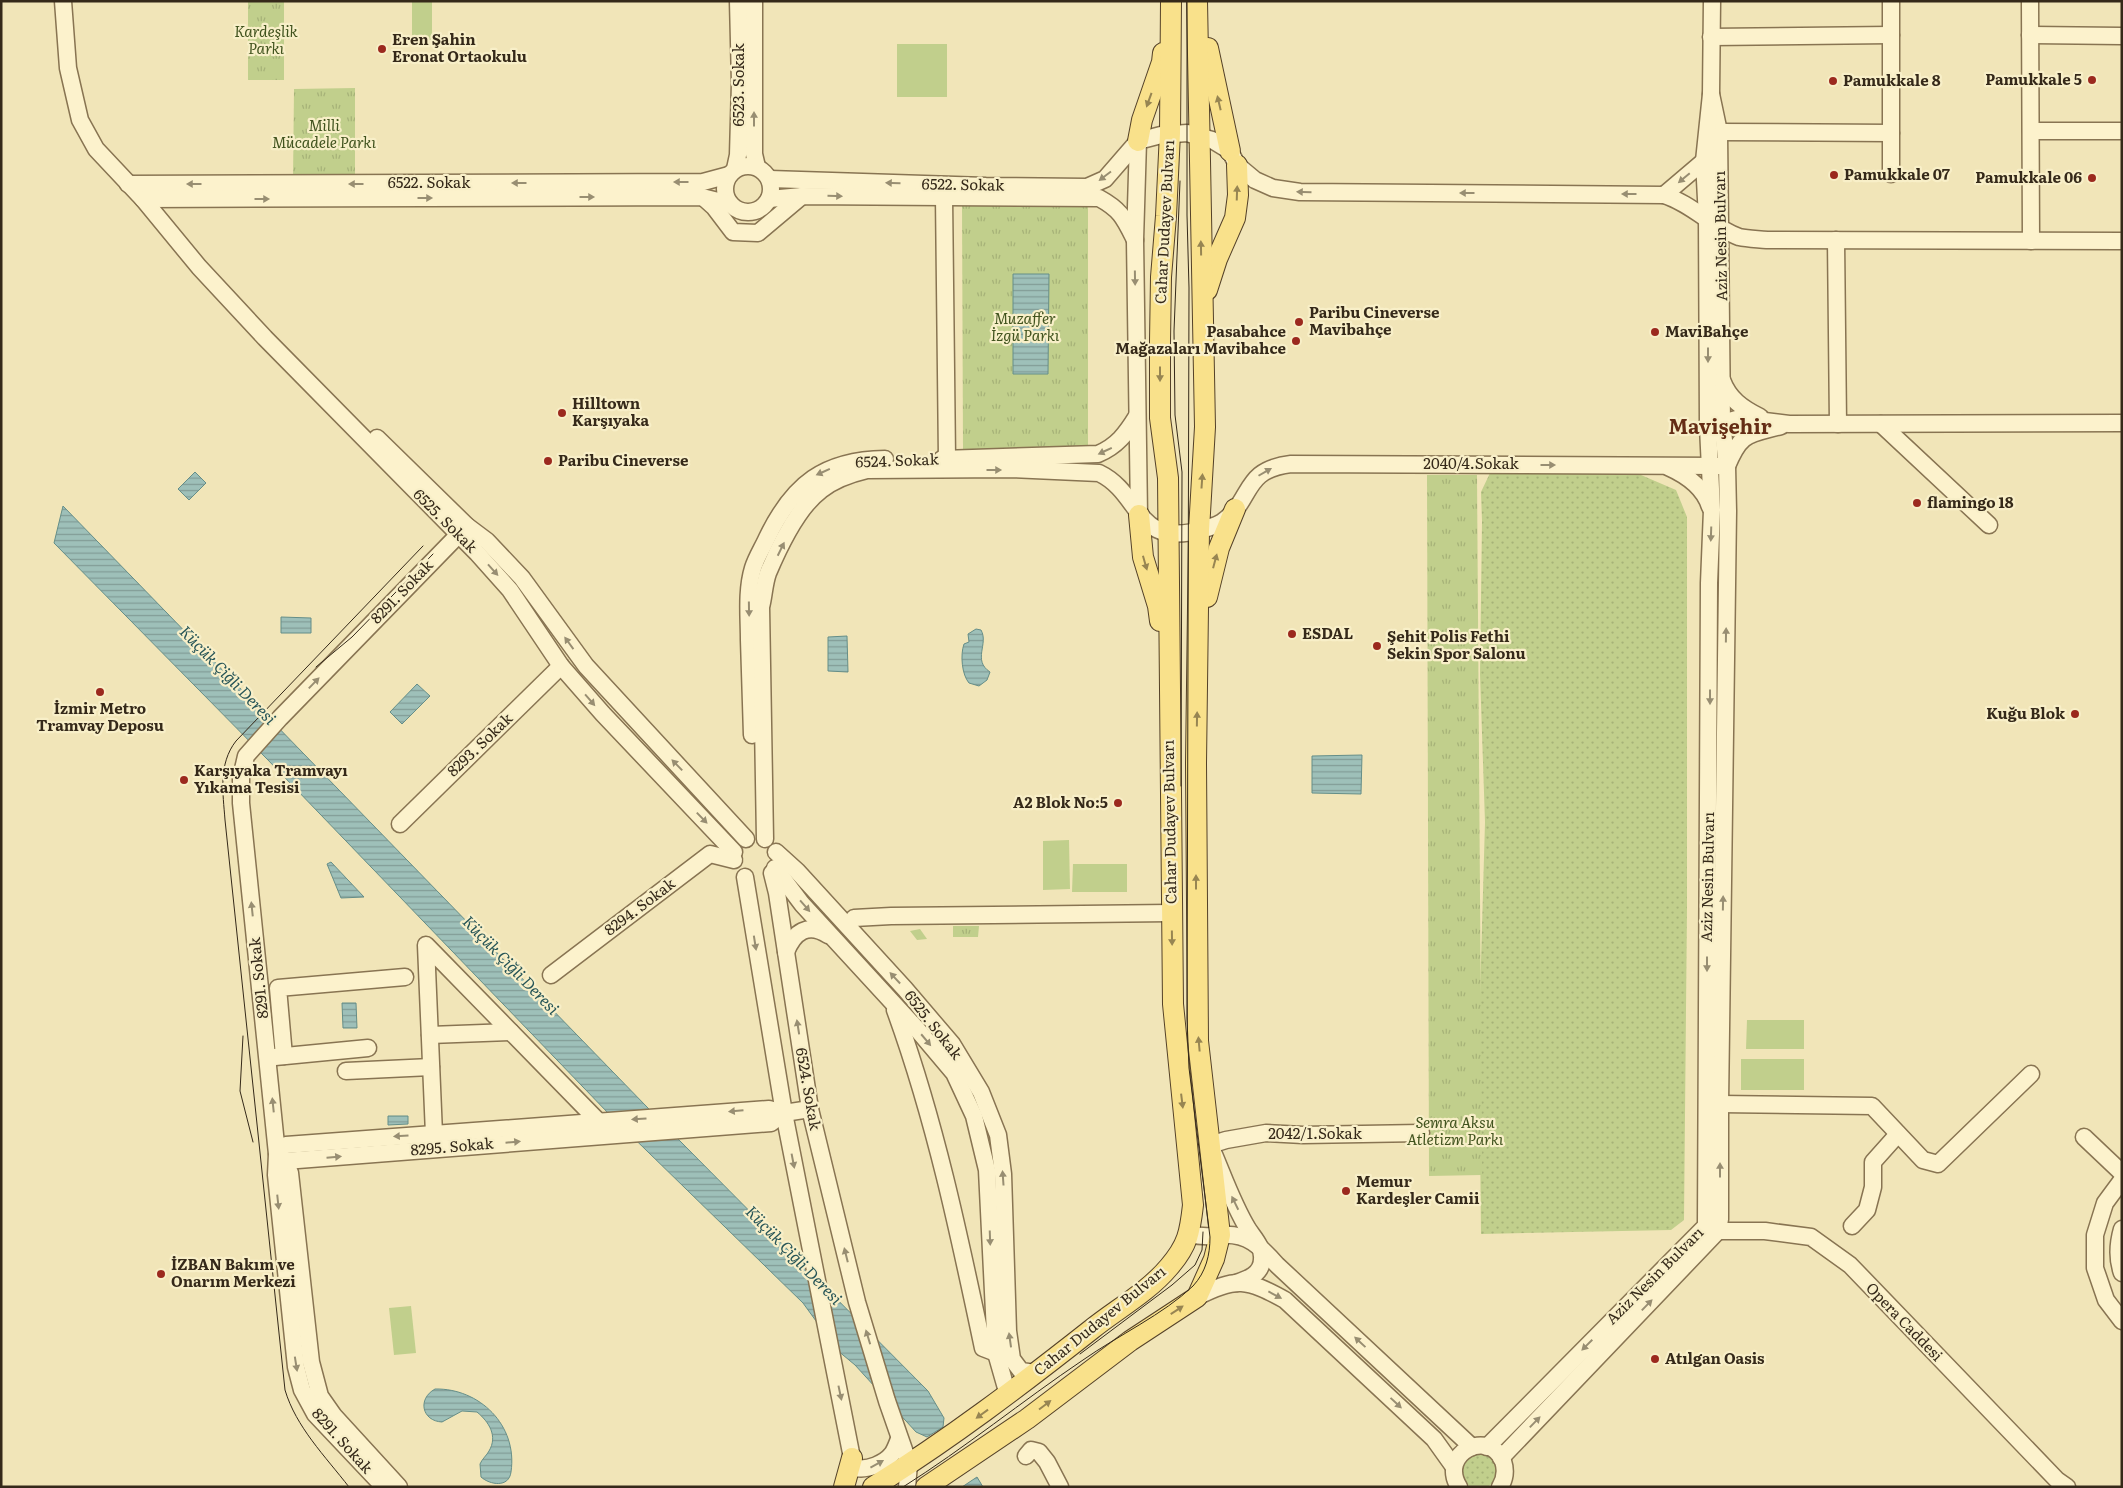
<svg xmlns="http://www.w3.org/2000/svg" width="2123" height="1488" font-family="Literata,serif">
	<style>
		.grass { fill: url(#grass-dots) }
		.park { fill: url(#park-tufts) }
		.garden { fill: #c1cf8c }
		.water { fill: url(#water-rules); stroke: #658e88 }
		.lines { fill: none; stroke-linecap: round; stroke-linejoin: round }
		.minor-casing { stroke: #887452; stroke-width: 19 }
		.major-casing { stroke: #544128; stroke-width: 22 }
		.minor { stroke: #fcf2cc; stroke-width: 16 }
		.major { stroke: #f9e18b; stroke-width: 20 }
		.tram { stroke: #352919; stroke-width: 1 }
		.oneway { fill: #978552 }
		.oneway2 { fill: #988e72 }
		.poi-dot { fill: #9b291e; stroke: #f8efc8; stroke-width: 2 }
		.labels { text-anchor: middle; stroke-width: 4.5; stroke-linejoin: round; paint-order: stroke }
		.park-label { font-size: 15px; font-style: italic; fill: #41531e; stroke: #f8efc8 }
		.poi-label { font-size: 15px; font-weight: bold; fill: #352919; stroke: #f8efc8; text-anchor: start }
		.street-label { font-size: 15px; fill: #352919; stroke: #f8efc8 }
		.water-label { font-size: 16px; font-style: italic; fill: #275557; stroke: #f8efc8 }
		.district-label { font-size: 20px; font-weight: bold; fill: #652d15; stroke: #f8efc8 }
	</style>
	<defs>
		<pattern id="grass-dots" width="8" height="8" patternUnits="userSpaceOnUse" patternTransform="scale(1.25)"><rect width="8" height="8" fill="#c1cf8c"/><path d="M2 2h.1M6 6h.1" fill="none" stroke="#a6b278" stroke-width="1.8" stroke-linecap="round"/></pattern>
		<pattern id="park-tufts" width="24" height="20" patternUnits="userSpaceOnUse" patternTransform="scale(1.25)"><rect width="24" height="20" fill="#c1cf8c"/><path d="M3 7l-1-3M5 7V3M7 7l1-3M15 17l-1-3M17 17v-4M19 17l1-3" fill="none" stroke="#a6b278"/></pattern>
		<pattern id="water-rules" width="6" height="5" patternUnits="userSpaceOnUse" patternTransform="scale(1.25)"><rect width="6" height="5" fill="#9ec0b9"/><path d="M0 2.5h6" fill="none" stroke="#829c96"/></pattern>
	</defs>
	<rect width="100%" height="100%" fill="#f1e5b8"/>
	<g class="grass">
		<polygon points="1634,472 1676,490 1687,517 1687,907 1684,1220 1671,1230 1481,1234 1479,1032 1485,822 1480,674 1482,521 1481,492 1490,473"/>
		<circle cx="1479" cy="1471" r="18"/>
	</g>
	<g class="park">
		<rect x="248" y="1" width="36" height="79"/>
		<polygon points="355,88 355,180 293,180 294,89"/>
		<polygon points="962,205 1088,205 1088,449 963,450"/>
		<polygon points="1427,475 1477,475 1482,1175 1429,1176"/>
		<polygon points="953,926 979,926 978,937 953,937"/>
	</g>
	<g class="garden">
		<rect x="412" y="1" width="20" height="39"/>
		<rect x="897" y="44" width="50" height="53"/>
		<polygon points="1069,840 1070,889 1043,890 1043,841"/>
		<polygon points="1073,864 1127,864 1127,892 1072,892"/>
		<polygon points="920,929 927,939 917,940 910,931"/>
		<polygon points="1747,1020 1804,1020 1804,1049 1746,1049"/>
		<rect x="1741" y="1059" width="63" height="31"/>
		<polygon points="411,1306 416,1353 394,1355 389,1308"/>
	</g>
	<g class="water">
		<polygon points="1013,274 1049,274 1048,374 1013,374"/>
		<polygon points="195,472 206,483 189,500 178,489"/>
		<polygon points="63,506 681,1142 928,1391 944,1418 943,1427 927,1437 916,1432 855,1365 837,1350 803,1303 609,1114 267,759 54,543"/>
		<polygon points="281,617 311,618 311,633 281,633"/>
		<path d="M976,629L981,630C989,644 972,660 990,672L987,680L979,686L969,683C962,675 960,655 964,644L969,642L968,634Z"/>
		<polygon points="847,636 848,672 828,671 828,637"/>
		<polygon points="417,684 430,696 402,724 390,712"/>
		<polygon points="1362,755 1361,794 1312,793 1312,756"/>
		<polygon points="331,862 364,897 341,898 327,864"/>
		<polygon points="342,1003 356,1003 357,1028 343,1028"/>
		<polygon points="388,1116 408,1116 408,1124 388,1125"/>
		<path d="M435,1389C479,1388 518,1425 511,1472C509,1488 490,1485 481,1477L480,1464C482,1459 487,1455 489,1451C498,1436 489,1422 477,1412L462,1411L442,1422C422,1421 417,1399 435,1389Z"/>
		<polygon points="977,1477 983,1487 962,1487"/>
	</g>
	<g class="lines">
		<defs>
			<g id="minor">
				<polyline points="63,1 68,68 80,120 96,149 143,199 199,267 265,338 477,553 510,590 561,666 603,714 734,852"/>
				<polyline points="754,1 754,154 757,167"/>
				<polyline points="2030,1 2031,241"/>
				<polyline points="2030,35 2122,36"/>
				<polyline points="1711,37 1891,35"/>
				<polyline points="1711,94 1719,132 1722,423 1727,466 1728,511 1720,1104 1720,1219 1718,1231 1765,1231 1811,1237 1850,1265 2057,1480 2067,1487"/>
				<polyline points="2031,131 2122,131"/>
				<polyline points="1719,132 1891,133"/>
				<polyline points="1138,141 1135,240 1139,515"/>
				<circle cx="748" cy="189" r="23"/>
				<polyline points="735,169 738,155 740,83 738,1"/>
				<polyline points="1891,174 1891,1"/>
				<path d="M770,179L986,186L1087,187L1105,179L1138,141L1161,135L1187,133L1212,140L1230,151L1237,165L1255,180L1273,188L1300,192L1664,195C1692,204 1712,227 1739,237C1748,239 1758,239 1767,240L2122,241"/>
				<polyline points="128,184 703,182 729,175"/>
				<polyline points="1664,195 1704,161"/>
				<polyline points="944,197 947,459"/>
				<polyline points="704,198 714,207 733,232 758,233 802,196"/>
				<polyline points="143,199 702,197 730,204"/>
				<path d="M769,199L802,196L1099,198C1121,210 1124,218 1135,240"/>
				<polyline points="1836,240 1838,424"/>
				<path d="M1722,380C1729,399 1742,408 1760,417"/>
				<polyline points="1881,424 1989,525"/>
				<polyline points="1712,426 1740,418 1789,424 2122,423"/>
				<polyline points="377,438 467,526 487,541 522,578 586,666 746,839"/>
				<path d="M942,459L1098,454C1117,446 1126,434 1137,416"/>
				<path d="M1727,466C1741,432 1748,435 1781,426"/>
				<path d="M1668,467C1686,475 1704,487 1710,507"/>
				<path d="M752,735C751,704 750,672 749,640C749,617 746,591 753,568C756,558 763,547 767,538C793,484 824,460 885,459"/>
				<polyline points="400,824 561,666"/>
				<path d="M765,839L761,607C764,596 764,584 768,573C779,547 798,507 821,490C835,479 850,474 867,470L1010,469L1099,473C1143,494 1134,550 1204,529C1209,527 1217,526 1222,522C1254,500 1241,470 1291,464L1720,466"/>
				<polyline points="776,852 797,871 905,989 952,1044 981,1092 998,1135 1003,1174 1008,1331 1012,1359 1021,1371 1035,1373"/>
				<polyline points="775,868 802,904 916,1028 954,1073 974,1116 987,1170 996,1353 1008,1395"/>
				<polyline points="772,873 777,893 810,1109 857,1302 887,1401 909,1464 907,1487"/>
				<path d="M745,877L784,1113L852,1458L856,1468C868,1470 884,1464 892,1454C895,1450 897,1444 899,1439"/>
				<polyline points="854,918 891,916 1171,913"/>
				<path d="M786,952C794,932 808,922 828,935"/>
				<polyline points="551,975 710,854 734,860"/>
				<path d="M895,1010C935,1120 959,1234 983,1348L996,1353"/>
				<polyline points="430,1035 511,1032"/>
				<polyline points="284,1056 278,988 405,977"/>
				<polyline points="275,1057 368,1048"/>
				<polyline points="346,1071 431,1067"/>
				<polyline points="1720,1104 1872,1106 1923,1160 1938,1164 2031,1074"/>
				<polyline points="434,1134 426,945 599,1122"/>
				<polyline points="2084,1137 2122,1173"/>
				<polyline points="277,1154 286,1145 769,1109 784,1113 810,1109"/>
				<polyline points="279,1155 285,1161 290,1173 311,1362 320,1396 334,1416 399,1487"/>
				<polyline points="285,1161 771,1123 784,1113"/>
				<polyline points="2122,1180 2105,1203 2095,1235 2095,1268 2106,1300 2122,1321"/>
				<polyline points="1852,1226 1867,1210 1873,1187 1873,1162 1898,1134"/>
				<path d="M2122,1229C2118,1243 2117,1259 2122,1273"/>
				<path d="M1190,1234C1201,1237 1209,1237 1221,1235C1248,1233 1260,1246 1277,1265L1472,1447"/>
				<path d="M1236,1283C1248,1279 1262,1274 1262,1259C1263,1247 1254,1238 1248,1229C1232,1203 1222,1172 1210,1145L1226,1140L1266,1133L1303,1135L1421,1133"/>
				<path d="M1197,1297C1236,1277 1247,1279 1285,1300L1434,1439L1454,1467"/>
				<polyline points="1487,1447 1706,1226 1709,583 1712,510 1708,427 1707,218 1704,161 1711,94 1712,1"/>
				<polyline points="1026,1456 1031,1450 1039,1452 1047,1462 1060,1487"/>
				<polyline points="1501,1458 1718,1231 1710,1228"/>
				<polyline points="384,1487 315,1414 302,1390 296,1367 276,1175 277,1154 241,803 241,778 246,756 280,718 467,526"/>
				<path d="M1459,1487C1438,1453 1489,1428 1503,1461C1506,1470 1505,1479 1500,1487"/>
			</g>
			<g id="major">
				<polyline points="1208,48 1230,151"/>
				<polyline points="1138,141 1142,120 1162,62 1163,53"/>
				<polyline points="1207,290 1217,259 1235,218 1238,195 1237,165"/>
				<polyline points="1139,515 1143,557 1158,606 1160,621"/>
				<polyline points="1207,597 1219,548 1235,509"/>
				<polyline points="844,1487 852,1458"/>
				<path d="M873,1487C950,1439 1021,1385 1092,1329C1117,1309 1148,1292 1169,1267C1188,1245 1190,1232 1193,1205L1173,1004L1168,478L1160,418V341L1161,277L1166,216L1170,133L1171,1"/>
				<polyline points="926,1487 1027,1419 1130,1341 1197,1297 1214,1259 1220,1235 1198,1041 1196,763 1199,530 1205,427 1197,1"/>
			</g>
		</defs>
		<use href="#minor" class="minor-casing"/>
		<use href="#major" class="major-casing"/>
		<use href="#minor" class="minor"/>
		<use href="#major" class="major"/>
		<g class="tram">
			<polyline points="1180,181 1174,331 1175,415 1182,472 1181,786"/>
			<polyline points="316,667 352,637 433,554"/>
			<polyline points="243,1036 240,1091 253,1142"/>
			<polyline points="1080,1354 1172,1285 1195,1265 1202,1250 1203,1232"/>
			<path d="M349,1487C325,1456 296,1427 285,1390L225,820C223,793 218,764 236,741L423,546"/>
			<path d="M903,1487C965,1448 1022,1401 1083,1360C1117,1336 1164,1314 1193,1286C1206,1272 1210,1255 1210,1237L1189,1068L1187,1018L1189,288L1187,215V1"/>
		</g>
	</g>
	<defs><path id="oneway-solid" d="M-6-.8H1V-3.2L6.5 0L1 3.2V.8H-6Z" transform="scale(1.25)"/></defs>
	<g class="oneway">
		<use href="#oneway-solid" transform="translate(1149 100) rotate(110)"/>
		<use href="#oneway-solid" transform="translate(1219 103) rotate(-103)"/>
		<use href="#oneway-solid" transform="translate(1237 193) rotate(-88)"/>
		<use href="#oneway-solid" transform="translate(1201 248) rotate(-91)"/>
		<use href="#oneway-solid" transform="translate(1160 374) rotate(90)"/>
		<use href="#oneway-solid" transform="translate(1202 481) rotate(-86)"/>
		<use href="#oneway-solid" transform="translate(1215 561) rotate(-75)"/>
		<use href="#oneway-solid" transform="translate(1145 563) rotate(74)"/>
		<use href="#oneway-solid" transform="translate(1197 719) rotate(-89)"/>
		<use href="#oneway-solid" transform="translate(1196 882) rotate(-90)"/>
		<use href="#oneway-solid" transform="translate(1172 938) rotate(89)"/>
		<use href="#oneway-solid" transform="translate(1199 1044) rotate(-95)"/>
		<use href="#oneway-solid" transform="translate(1182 1101) rotate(83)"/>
		<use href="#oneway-solid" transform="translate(1177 1310) rotate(-33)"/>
		<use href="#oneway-solid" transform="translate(1045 1405) rotate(-37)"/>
		<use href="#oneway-solid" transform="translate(982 1414) rotate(144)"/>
	</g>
	<g class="oneway2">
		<use href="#oneway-solid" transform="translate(754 119) rotate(-90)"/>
		<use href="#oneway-solid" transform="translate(1105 176) rotate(143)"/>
		<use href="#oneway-solid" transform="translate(1684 178) rotate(140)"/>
		<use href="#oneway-solid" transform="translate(681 182) rotate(180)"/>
		<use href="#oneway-solid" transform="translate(519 183) rotate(180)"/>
		<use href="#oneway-solid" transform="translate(893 183) rotate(-178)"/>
		<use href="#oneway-solid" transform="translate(194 184) rotate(180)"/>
		<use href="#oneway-solid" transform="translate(356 184) rotate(180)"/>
		<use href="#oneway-solid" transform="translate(1304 192) rotate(-178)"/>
		<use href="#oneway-solid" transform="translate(1467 193) rotate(-180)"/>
		<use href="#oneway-solid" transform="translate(1629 194) rotate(-180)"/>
		<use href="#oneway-solid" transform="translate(835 196) rotate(1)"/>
		<use href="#oneway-solid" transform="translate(587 197)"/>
		<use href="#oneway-solid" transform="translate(425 198)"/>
		<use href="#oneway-solid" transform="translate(262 199)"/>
		<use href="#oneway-solid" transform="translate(1135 278) rotate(89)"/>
		<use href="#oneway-solid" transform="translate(1708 355) rotate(90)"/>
		<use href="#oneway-solid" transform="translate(1105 451) rotate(155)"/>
		<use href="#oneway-solid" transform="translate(1548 465)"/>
		<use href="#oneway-solid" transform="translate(994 470)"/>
		<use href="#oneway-solid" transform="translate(823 472) rotate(156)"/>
		<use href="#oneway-solid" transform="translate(1265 472) rotate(-30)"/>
		<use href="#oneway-solid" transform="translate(1711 534) rotate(92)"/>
		<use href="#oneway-solid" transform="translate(781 549) rotate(-64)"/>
		<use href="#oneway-solid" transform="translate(493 570) rotate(48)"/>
		<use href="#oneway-solid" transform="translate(749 609) rotate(89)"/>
		<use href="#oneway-solid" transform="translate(1726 635) rotate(-89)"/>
		<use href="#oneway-solid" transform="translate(569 643) rotate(-126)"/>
		<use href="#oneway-solid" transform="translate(314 683) rotate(-46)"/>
		<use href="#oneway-solid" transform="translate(1710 697) rotate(90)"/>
		<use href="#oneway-solid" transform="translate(590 700) rotate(49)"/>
		<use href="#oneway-solid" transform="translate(677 765) rotate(-134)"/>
		<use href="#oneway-solid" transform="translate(702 818) rotate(46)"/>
		<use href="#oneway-solid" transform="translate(1723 903) rotate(-89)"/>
		<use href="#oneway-solid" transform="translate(805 906) rotate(49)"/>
		<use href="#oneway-solid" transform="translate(252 909) rotate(-96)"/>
		<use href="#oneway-solid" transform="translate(755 943) rotate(81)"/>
		<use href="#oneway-solid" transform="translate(1707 964) rotate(90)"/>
		<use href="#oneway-solid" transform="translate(895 978) rotate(-133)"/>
		<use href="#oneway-solid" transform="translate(798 1027) rotate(-99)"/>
		<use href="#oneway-solid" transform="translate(926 1040) rotate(50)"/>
		<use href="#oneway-solid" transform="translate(273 1105) rotate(-96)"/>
		<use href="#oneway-solid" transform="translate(736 1111) rotate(175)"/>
		<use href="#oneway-solid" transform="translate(639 1119) rotate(176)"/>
		<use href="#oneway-solid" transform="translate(401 1136) rotate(176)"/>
		<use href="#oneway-solid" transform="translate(513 1142) rotate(-5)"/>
		<use href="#oneway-solid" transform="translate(334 1157) rotate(-5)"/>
		<use href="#oneway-solid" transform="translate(793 1161) rotate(79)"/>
		<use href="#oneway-solid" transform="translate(1720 1170) rotate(-90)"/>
		<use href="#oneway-solid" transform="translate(1003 1178) rotate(-94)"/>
		<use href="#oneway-solid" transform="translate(278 1202) rotate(84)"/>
		<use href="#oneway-solid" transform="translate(1235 1203) rotate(-116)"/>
		<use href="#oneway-solid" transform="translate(990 1238) rotate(88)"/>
		<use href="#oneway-solid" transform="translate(846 1255) rotate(-104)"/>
		<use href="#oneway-solid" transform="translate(1275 1295) rotate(28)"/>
		<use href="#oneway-solid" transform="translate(1647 1305) rotate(-46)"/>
		<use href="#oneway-solid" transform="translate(868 1337) rotate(-107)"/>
		<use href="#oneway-solid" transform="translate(1010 1340) rotate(-98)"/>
		<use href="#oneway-solid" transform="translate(1360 1342) rotate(-137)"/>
		<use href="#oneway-solid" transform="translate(1587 1345) rotate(135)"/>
		<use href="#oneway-solid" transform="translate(296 1364) rotate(81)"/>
		<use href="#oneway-solid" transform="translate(840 1393) rotate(78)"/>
		<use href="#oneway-solid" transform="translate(1396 1403) rotate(43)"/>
		<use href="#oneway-solid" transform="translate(1535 1422) rotate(-46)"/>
		<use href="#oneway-solid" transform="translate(877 1464) rotate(-29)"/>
	</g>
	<g class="poi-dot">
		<circle cx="382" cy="49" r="5"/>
		<circle cx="2092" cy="80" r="5"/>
		<circle cx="1833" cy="81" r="5"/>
		<circle cx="1834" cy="175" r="5"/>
		<circle cx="2092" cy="178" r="5"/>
		<circle cx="1299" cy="322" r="5"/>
		<circle cx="1655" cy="332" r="5"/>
		<circle cx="1296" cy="341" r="5"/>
		<circle cx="562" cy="413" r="5"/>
		<circle cx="548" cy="461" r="5"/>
		<circle cx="1917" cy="503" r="5"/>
		<circle cx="1292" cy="634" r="5"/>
		<circle cx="1377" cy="646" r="5"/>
		<circle cx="100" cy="692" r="5"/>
		<circle cx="2075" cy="714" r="5"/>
		<circle cx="184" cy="780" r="5"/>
		<circle cx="1118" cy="803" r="5"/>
		<circle cx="1346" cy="1191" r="5"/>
		<circle cx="161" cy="1274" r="5"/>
		<circle cx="1655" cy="1359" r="5"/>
	</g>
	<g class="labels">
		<g class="park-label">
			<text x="266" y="37">Kardeşlik<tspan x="266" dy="17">Parkı</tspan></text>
			<text x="324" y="131">Milli<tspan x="324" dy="17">Mücadele Parkı</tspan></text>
			<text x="1025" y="324">Muzaffer<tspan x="1025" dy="17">İzgü Parkı</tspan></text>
			<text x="1455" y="1128">Semra Aksu<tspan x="1455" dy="17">Atletizm Parkı</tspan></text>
		</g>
		<g class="poi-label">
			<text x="392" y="45">Eren Şahin<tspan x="392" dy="17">Eronat Ortaokulu</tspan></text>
			<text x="2082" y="85" text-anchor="end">Pamukkale 5</text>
			<text x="1843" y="86">Pamukkale 8</text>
			<text x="1844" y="180">Pamukkale 07</text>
			<text x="2082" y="183" text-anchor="end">Pamukkale 06</text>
			<text x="1309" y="318">Paribu Cineverse<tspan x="1309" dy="17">Mavibahçe</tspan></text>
			<text x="1286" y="337" text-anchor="end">Pasabahce<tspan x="1286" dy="17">Mağazaları Mavibahce</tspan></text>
			<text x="1665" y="337">MaviBahçe</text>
			<text x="572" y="409">Hilltown<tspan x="572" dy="17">Karşıyaka</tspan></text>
			<text x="558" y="466">Paribu Cineverse</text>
			<text x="1927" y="508">flamingo 18</text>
			<text x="1302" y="639">ESDAL</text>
			<text x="1387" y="642">Şehit Polis Fethi<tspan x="1387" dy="17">Sekin Spor Salonu</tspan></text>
			<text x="100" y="714" text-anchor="middle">İzmir Metro<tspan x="100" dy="17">Tramvay Deposu</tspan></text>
			<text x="2065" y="719" text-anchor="end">Kuğu Blok</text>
			<text x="194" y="776">Karşıyaka Tramvayı<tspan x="194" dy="17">Yıkama Tesisi</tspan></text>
			<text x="1108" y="808" text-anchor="end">A2 Blok No:5</text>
			<text x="1356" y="1187">Memur<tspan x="1356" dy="17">Kardeşler Camii</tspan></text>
			<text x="171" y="1270">İZBAN Bakım ve<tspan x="171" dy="17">Onarım Merkezi</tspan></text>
			<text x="1665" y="1364">Atılgan Oasis</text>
		</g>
		<g class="street-label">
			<text transform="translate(739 85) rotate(-90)" y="5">6523. Sokak</text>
			<text x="429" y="188">6522. Sokak</text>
			<text transform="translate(963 185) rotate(1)" y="5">6522. Sokak</text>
			<text transform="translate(1165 222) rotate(-87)" y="5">Cahar Dudayev Bulvarı</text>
			<text transform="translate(1721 236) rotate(-91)" y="5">Aziz Nesin Bulvarı</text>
			<text transform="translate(897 461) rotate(-2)" y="5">6524. Sokak</text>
			<text x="1471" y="469">2040/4.Sokak</text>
			<text transform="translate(445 521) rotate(45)" y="5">6525. Sokak</text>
			<text transform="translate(402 592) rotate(-46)" y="5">8291. Sokak</text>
			<text transform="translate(480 745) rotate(-44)" y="5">8293. Sokak</text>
			<text transform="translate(1170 822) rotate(-91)" y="5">Cahar Dudayev Bulvarı</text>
			<text transform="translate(1708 877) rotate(-89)" y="5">Aziz Nesin Bulvarı</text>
			<text transform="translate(640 907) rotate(-37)" y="5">8294. Sokak</text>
			<text transform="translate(259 978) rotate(-96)" y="5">8291. Sokak</text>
			<text transform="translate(933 1025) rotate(52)" y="5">6525. Sokak</text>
			<text transform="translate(808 1089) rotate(80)" y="5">6524. Sokak</text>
			<text x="1315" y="1139">2042/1.Sokak</text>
			<text transform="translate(452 1147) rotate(-5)" y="5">8295. Sokak</text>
			<text transform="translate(1655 1276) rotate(-45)" y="5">Aziz Nesin Bulvarı</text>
			<text transform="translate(1100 1321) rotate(-39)" y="5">Cahar Dudayev Bulvarı</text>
			<text transform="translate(1904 1322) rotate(46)" y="5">Opera Caddesi</text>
			<text transform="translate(342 1441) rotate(48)" y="5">8291. Sokak</text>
		</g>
		<g class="water-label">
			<text transform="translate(228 675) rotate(46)" y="6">Küçük Çiğli Deresi</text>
			<text transform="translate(511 965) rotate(46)" y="6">Küçük Çiğli Deresi</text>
			<text transform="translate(794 1255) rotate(46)" y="6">Küçük Çiğli Deresi</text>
		</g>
		<g class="district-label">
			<text x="1720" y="434">Mavişehir</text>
		</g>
	</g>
	<rect width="2123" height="1488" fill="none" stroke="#352919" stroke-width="5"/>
</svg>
